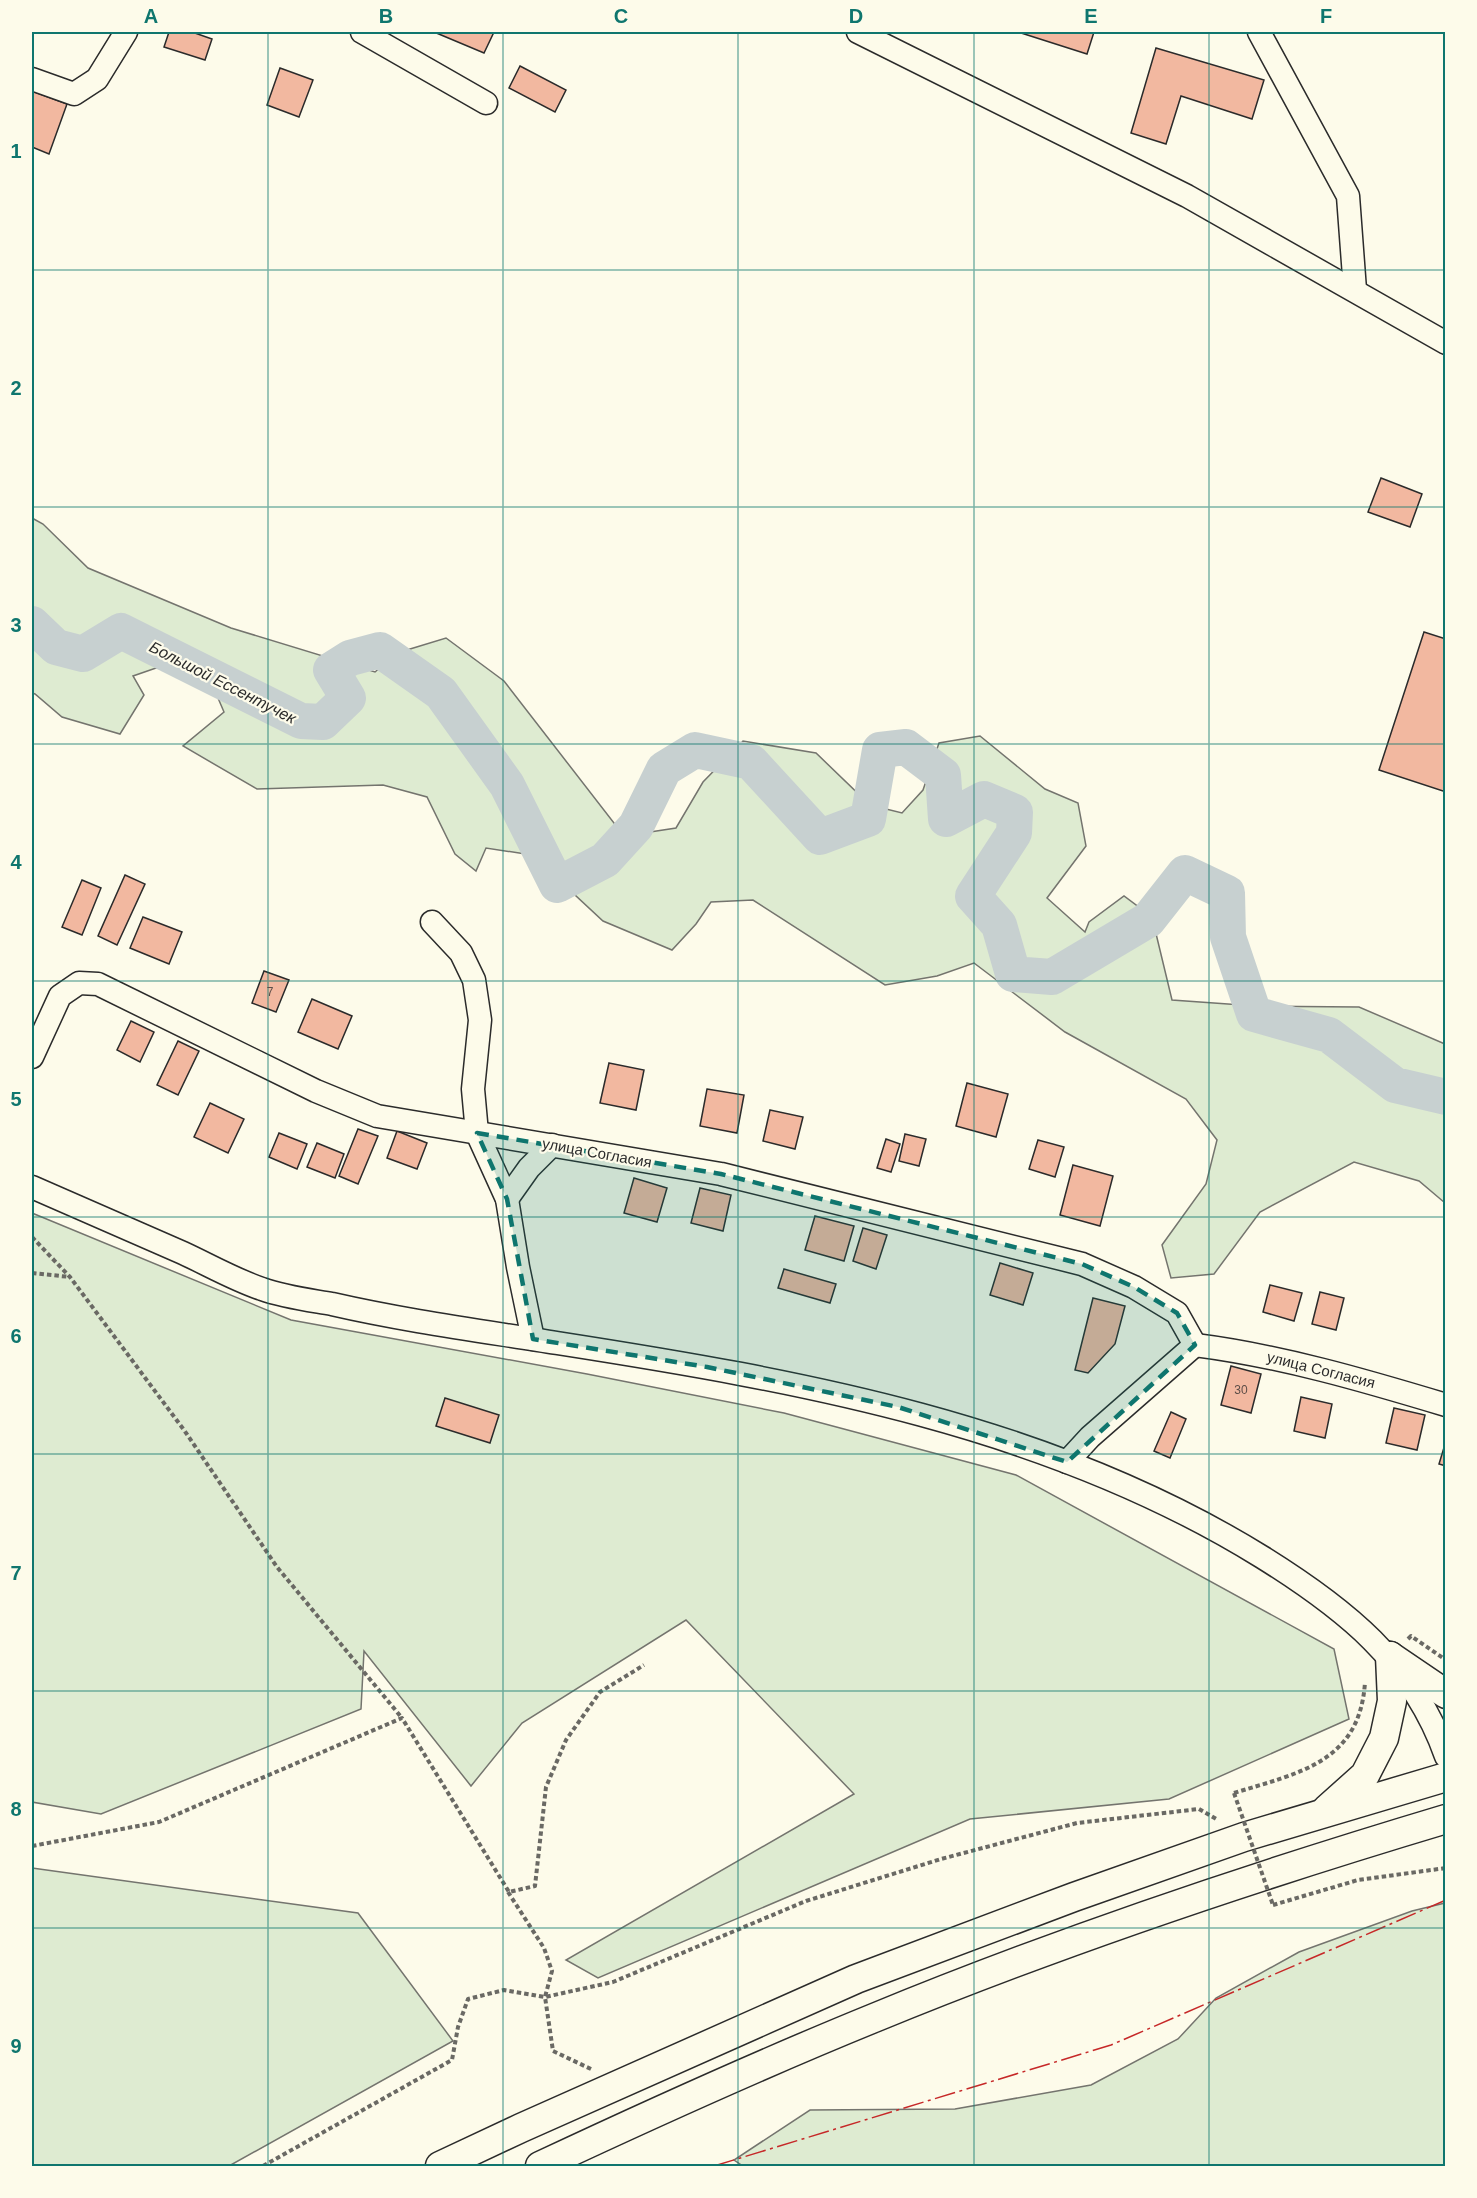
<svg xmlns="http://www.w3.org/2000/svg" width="1477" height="2198" font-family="Arial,sans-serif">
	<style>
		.green { fill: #deebd1; stroke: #74746e; stroke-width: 1.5 }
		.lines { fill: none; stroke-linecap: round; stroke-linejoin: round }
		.river { stroke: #c7d0d0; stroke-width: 36 }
		.building { fill: #f2b8a0; stroke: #2b2b2b; stroke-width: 1.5 }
		.minor-casing { stroke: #2b2b2b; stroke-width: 25 }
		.major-casing { stroke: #2b2b2b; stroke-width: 31 }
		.path { stroke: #6a6964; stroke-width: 4; stroke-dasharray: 4.5 3; stroke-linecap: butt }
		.minor { stroke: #fdfbea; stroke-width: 22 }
		.major { stroke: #fdfbea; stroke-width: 28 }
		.path-bridge { stroke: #6a6964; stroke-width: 4; stroke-dasharray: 4.5 3; stroke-linecap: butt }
		.power { stroke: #c62828; stroke-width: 1.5; stroke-dasharray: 21 4.5 3 4.5; stroke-linecap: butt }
		.marked { fill: #0f766e; fill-opacity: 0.2; stroke: #0f766e; stroke-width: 4.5; stroke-dasharray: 12 8; stroke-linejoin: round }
		.grid { fill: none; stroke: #0f766e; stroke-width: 1.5; stroke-opacity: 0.55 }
		.labels { text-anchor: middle; stroke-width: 4.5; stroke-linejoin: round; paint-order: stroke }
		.number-label { font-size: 12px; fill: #5d4e48 }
		.street-label { font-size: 15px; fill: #2b2b2b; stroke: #fdfbea }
		.water-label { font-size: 16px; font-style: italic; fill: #2b2b2b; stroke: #fdfbea }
		.neatline { fill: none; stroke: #0f766e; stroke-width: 2 }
		.grid-label { font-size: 20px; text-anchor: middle; font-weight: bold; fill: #0f766e }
	</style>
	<rect width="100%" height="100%" fill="#fdfbea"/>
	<g class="green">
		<polygon points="32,518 43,524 88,568 231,628 375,672 397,653 446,638 504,681 624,836 676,828 703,782 743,741 816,753 870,805 902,813 923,790 939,743 980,736 1045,789 1078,803 1086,846 1047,898 1085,932 1089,922 1124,896 1152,917 1172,1000 1256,1006 1359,1007 1445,1044 1445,1203 1419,1181 1354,1162 1260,1212 1214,1274 1171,1278 1162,1245 1206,1184 1217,1140 1186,1099 1065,1032 974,963 937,976 885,985 753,900 711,902 696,924 672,950 603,921 532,855 486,848 476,871 455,854 427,797 383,785 257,789 183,746 224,712 212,684 179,660 133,676 144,695 120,734 62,717 35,694 32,693"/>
		<polygon points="32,1213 291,1320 587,1374 784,1413 1016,1475 1334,1649 1349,1719 1169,1799 970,1819 598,1978 566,1960 854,1794 686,1620 522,1723 471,1786 364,1651 361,1709 101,1814 32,1802"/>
		<polygon points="32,1868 358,1913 453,2041 229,2166 32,2166"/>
		<polygon points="1445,1903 1445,2166 743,2166 734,2160 810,2110 955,2109 1091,2085 1178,2039 1216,1998 1299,1952 1412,1911"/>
	</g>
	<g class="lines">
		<polyline class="river" points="32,624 56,647 83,654 121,631 301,721 323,722 348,698 331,670 350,658 380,650 441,693 507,785 557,885 605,860 636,826 664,769 695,750 751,762 820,837 868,819 880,750 906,747 943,775 946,819 984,799 1015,812 1014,833 973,896 999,925 1013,974 1052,977 1148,920 1185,873 1227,893 1228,937 1254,1014 1329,1035 1395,1085 1446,1097"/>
	</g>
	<g class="building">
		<polygon points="169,32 192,32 212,39 205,60 164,47"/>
		<polygon points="434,32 494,32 484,53"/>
		<polygon points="1018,32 1094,32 1087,54"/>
		<polygon points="1156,48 1264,80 1252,119 1181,96 1166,144 1131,133"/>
		<polygon points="520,66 566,90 555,112 509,88"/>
		<polygon points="280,68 313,80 299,117 267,105"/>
		<polygon points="32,91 67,104 49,154 32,147"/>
		<polygon points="1381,478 1422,494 1410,527 1368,512"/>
		<polygon points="1424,632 1446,639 1446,792 1379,770"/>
		<polygon points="125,875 145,884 117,945 98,936"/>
		<polygon points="82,880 101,888 82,935 62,927"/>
		<polygon points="143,917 182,932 169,964 130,948"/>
		<polygon points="264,971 289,980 276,1012 252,1003"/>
		<polygon points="312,999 352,1016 338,1049 298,1032"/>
		<polygon points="131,1021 154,1032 140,1062 117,1050"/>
		<polygon points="178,1041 199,1051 178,1095 157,1085"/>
		<polygon points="609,1063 644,1070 636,1110 600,1103"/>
		<polygon points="967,1083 1008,1094 996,1137 956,1126"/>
		<polygon points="707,1089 744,1095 737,1133 700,1126"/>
		<polygon points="210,1103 244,1119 228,1153 194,1137"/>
		<polygon points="770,1110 803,1117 795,1149 763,1141"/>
		<polygon points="358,1129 378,1136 358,1184 339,1176"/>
		<polygon points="397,1131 427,1143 417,1169 387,1158"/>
		<polygon points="279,1133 307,1144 297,1169 269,1157"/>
		<polygon points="905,1134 926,1139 919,1166 899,1161"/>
		<polygon points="886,1139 900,1144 891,1172 877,1168"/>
		<polygon points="1038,1140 1064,1147 1055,1177 1029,1169"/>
		<polygon points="317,1143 344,1154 335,1178 307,1167"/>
		<polygon points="1073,1165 1113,1176 1100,1226 1060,1215"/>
		<polygon points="634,1178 667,1188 657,1222 624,1213"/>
		<polygon points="700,1188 731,1195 723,1231 691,1223"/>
		<polygon points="815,1216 854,1226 844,1261 805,1250"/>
		<polygon points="863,1228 887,1235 876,1269 853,1261"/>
		<polygon points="1000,1263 1033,1273 1023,1305 990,1295"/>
		<polygon points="784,1269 836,1284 830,1303 778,1288"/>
		<polygon points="1270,1285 1302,1293 1294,1321 1263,1312"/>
		<polygon points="1320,1292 1344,1298 1336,1330 1312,1324"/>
		<polygon points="1093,1298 1125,1306 1115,1344 1088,1373 1075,1370"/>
		<polygon points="1231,1366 1261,1374 1251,1413 1221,1405"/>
		<polygon points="1301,1397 1332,1404 1325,1438 1294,1431"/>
		<polygon points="445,1398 499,1415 490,1443 436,1426"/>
		<polygon points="1394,1408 1425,1415 1417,1450 1386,1443"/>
		<polygon points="1171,1412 1186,1419 1170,1458 1154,1451"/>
		<polygon points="1446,1441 1446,1466 1439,1464"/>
	</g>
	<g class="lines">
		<defs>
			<g id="minor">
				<polyline points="362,32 486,103"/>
				<polyline points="858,32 1187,196 1446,343"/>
				<polyline points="1259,32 1348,196 1355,290"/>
				<polyline points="32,79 74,94 97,79 126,32"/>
				<polyline points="432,922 461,953 474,980 480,1020 473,1089 477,1133 507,1199 518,1267 533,1339"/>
				<polyline points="32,1057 60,996 79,983 98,984 316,1091 377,1116 721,1174 1082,1264 1134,1287 1177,1313 1195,1345 1090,1437 1067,1462"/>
				<path d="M32,1187C82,1209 133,1231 183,1253C209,1265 235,1280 262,1289C284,1297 309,1300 332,1304C406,1321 482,1331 557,1343C801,1381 1049,1425 1262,1557C1344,1608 1413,1662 1446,1756"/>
				<polyline points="507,1199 529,1168 552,1145"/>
				<path d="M1195,1345C1281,1356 1363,1380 1446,1405"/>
			</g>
			<g id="major">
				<polyline points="1390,1656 1446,1694"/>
				<polyline points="1327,1809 1365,1775 1384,1738 1392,1701 1390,1656"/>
				<polyline points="440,2166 521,2128 856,1979 1074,1897 1244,1837 1446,1777"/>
				<path d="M540,2166C651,2114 761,2064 874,2018C1061,1941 1252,1877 1446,1819"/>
			</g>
		</defs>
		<use href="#minor" class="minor-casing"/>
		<use href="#major" class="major-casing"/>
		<g class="path">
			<polyline points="32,1237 70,1277 184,1430 277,1567 402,1718"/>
			<polyline points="32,1273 70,1277"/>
			<polyline points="1408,1639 1411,1636 1446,1660"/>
			<path d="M1234,1793C1298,1773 1360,1763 1365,1682"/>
			<polyline points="32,1846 159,1822 402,1718 509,1892 535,1886 546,1787 566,1740 600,1692 644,1665"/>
			<polyline points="508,1892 544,1948 552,1971 545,1997 553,2051 593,2070"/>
			<polyline points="1273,1905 1358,1880 1446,1868"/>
			<polyline points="263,2166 452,2060 458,2027 468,1999 504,1990 545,1997 613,1982 806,1901 941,1859 1077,1823 1199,1809 1218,1820"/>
		</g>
		<use href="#minor" class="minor"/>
		<use href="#major" class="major"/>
		<polyline class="path-bridge" points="1234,1793 1273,1905"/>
		<polyline class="power" points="714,2166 1111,2045 1446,1900"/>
	</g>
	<path class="marked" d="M477,1133L721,1174L1082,1264L1134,1287L1177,1313L1195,1345L1067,1462L898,1407L707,1367L533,1339L507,1199Z"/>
	<path class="grid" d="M268,32V2166M503,32V2166M738,32V2166M974,32V2166M1209,32V2166M32,270H1446M32,507H1446M32,744H1446M32,981H1446M32,1217H1446M32,1454H1446M32,1691H1446M32,1928H1446"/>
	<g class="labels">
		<g class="number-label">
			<text x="270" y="996">7</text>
			<text x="1241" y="1394">30</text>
		</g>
		<g class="street-label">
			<text transform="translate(597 1153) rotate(10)" y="5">улица Согласия</text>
			<text transform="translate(1321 1370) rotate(14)" y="5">улица Согласия</text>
		</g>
		<g class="water-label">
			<text transform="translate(223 682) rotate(27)" y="6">Большой Ессентучек</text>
		</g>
	</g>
	<rect width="1477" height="2198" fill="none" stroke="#fdfbea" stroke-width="66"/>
	<rect x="33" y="33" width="1411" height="2132" class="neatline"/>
	<g class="grid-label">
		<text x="151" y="23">A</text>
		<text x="386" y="23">B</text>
		<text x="621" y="23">C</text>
		<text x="856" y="23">D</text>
		<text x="1091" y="23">E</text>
		<text x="1326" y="23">F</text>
		<text x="16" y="158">1</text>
		<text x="16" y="395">2</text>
		<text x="16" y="632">3</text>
		<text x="16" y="869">4</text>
		<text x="16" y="1106">5</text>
		<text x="16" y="1343">6</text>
		<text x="16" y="1580">7</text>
		<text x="16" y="1816">8</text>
		<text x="16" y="2053">9</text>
	</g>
</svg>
